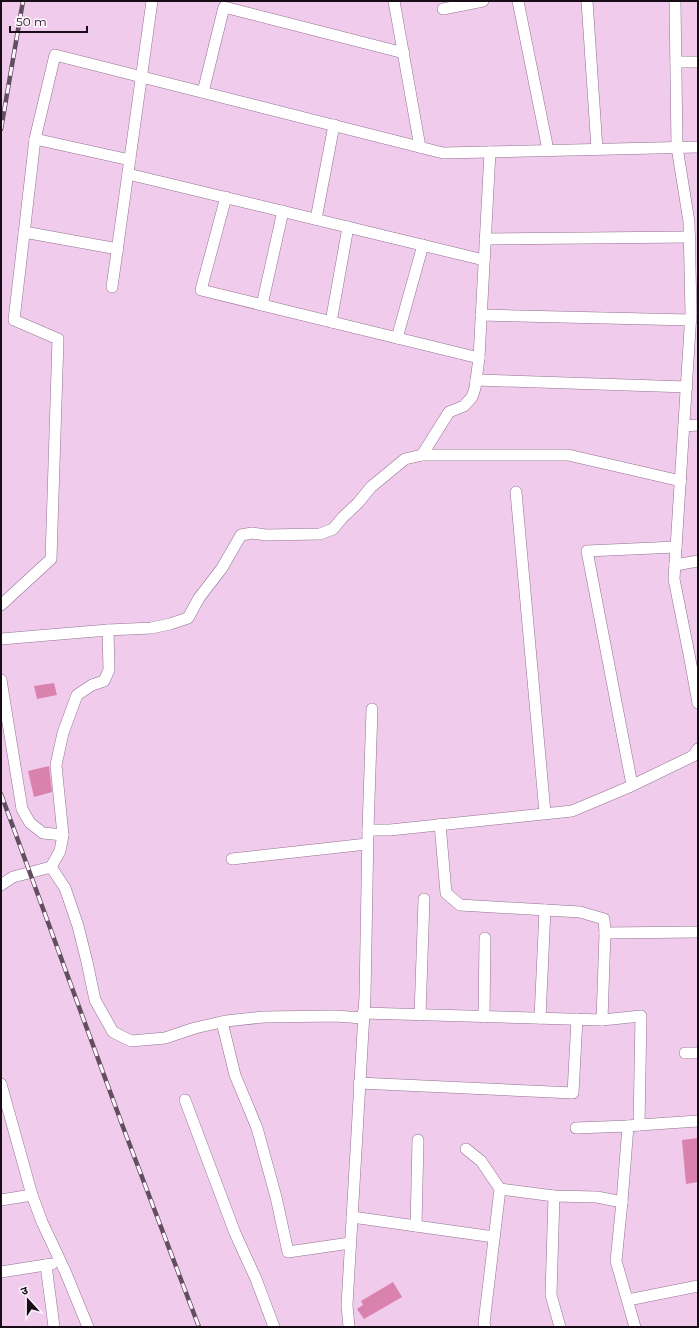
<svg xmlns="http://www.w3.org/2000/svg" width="699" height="1328" font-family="Montserrat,'Noto Sans Devanagari',sans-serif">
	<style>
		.building { fill: #d982ae }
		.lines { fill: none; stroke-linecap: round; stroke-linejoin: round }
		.street-casing { stroke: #937290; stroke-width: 12 }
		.street { stroke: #fff; stroke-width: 11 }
		.rail-casing { stroke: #634e61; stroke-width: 4.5 }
		.rail { stroke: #fff7fe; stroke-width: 3; stroke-dasharray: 9; stroke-linecap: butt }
	</style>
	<rect width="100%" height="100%" fill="#f0cbec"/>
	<g class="building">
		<polygon points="54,683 57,695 37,699 34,686"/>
		<polygon points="49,766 52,792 34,797 28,771"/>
		<polygon points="698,1138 698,1182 686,1184 682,1140"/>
		<polygon points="393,1282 402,1297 364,1319 357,1309 363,1305 361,1301"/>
	</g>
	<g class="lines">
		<defs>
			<g id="street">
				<polyline points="394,1 420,147"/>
				<polyline points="518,1 548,150"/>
				<polyline points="587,1 597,149"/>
				<polyline points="675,1 677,147 689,222 691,313 674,579 689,654 698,703"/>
				<polyline points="443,9 483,1"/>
				<polyline points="676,62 698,62"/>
				<polyline points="203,92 224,7 404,53"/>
				<polyline points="35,139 130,160"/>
				<polyline points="128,174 484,260"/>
				<polyline points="226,197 201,290 479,358"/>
				<polyline points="316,219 334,125"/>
				<polyline points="24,232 118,249"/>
				<polyline points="485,239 690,237"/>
				<polyline points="112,287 152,1"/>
				<polyline points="262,305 283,211"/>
				<polyline points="481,315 691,320"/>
				<polyline points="331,322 348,227"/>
				<polyline points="397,338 423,245"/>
				<polyline points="476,380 687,387"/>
				<polyline points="684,426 698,425"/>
				<polyline points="422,455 449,412 464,406 472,397 475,388 479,358 490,152"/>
				<polyline points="516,492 545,813"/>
				<polyline points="675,565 698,561"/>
				<polyline points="1,605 51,559 58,339 14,320 35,139 55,55 443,153 698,147"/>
				<polyline points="1,639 108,630"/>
				<polyline points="1,680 22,809 30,823 43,833 63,835"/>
				<polyline points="632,785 587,551 676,547"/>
				<polyline points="440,824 446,893 460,905 580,912 604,919 605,933 602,1020"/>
				<polyline points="368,830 372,709"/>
				<polyline points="232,859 367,844"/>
				<polyline points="51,867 60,851 63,835 56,765 63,733 77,695 92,685 104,681 109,670 108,630 151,628 170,624 188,618 199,598 222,568 241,535 252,533 266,535 320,534 333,529 343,517 358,503 371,487 405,459 422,455 568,455 681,481"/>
				<polyline points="1,885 13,877 51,867 65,888 78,926 87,962 95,1000 113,1032 131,1041 165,1038 195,1028 226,1021 264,1017 335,1016 363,1018"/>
				<polyline points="605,933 698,932"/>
				<polyline points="363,1013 602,1020 641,1016 639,1125 628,1126 622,1202 616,1261 635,1327"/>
				<polyline points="420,1015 424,899"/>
				<polyline points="484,1017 485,938"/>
				<polyline points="540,1018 545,910"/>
				<polyline points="222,1022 235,1075 257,1128 276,1197 288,1252 350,1243"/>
				<polyline points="685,1053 698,1053"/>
				<polyline points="359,1083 573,1093 577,1019"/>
				<polyline points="1,1084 32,1195 42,1222 65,1271 88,1327"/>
				<polyline points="185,1100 235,1233 256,1279 274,1327"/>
				<polyline points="639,1125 698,1121"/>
				<polyline points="576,1128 628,1126"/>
				<polyline points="466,1149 481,1161 500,1189 484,1323 485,1327"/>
				<polyline points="500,1189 554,1196 597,1197 622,1202"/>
				<polyline points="554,1196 551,1295 560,1327"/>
				<polyline points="1,1200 32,1195"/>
				<polyline points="352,1217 494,1237"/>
				<polyline points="416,1226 418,1140"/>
				<polyline points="46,1265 54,1327"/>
				<polyline points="1,1272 52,1264"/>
				<polyline points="628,1300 698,1286"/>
				<polyline points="349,1327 347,1305 365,996 368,830 390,830 572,811 629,787 693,756 698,749"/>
			</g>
		</defs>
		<use href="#street" class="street-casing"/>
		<use href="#street" class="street"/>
		<defs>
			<g id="rail">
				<polyline points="1,129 23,1"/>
				<polyline points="1,794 123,1127 199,1327"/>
			</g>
		</defs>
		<use href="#rail" class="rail-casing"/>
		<use href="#rail" class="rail"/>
	</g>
	<rect width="699" height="1328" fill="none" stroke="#180c17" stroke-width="4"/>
	<g transform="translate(28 1300) rotate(339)" stroke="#fff7fe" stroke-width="3" paint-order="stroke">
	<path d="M0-3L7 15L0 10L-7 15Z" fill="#180c17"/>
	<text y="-6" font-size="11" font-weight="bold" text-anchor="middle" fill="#180c17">उ</text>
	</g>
	<path d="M10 26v6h77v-6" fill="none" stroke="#180c17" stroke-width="2"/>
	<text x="16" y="26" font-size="12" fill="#180c17" stroke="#fff7fe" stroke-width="3" paint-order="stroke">50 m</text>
</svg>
